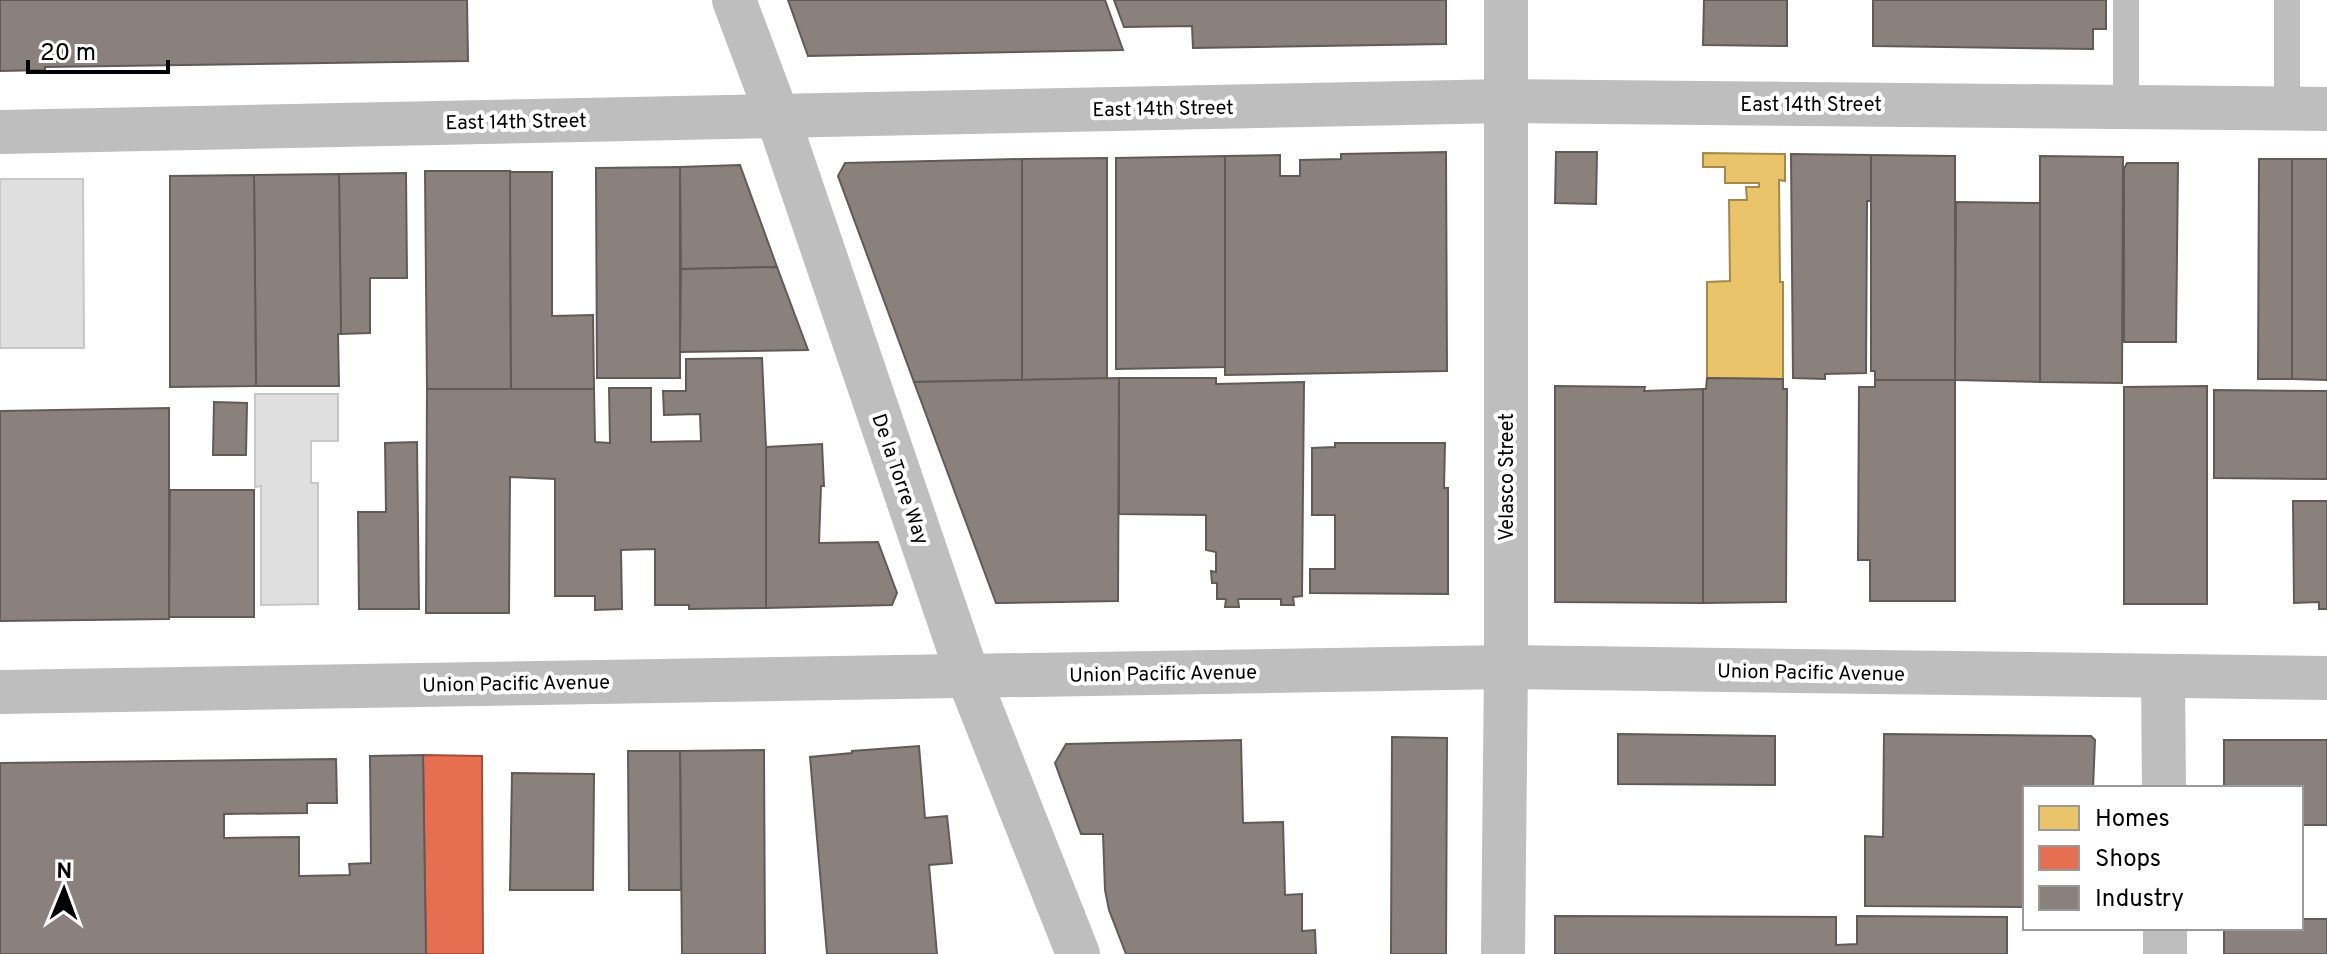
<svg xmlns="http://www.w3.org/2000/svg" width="2327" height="954" font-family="Overpass,sans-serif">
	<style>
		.homes { fill: #e9c46a; stroke: #a3894a; stroke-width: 2 }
		.shops { fill: #e76f51; stroke: #a24e39; stroke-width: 2 }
		.industry { fill: #8a817c; stroke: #615a57; stroke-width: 2 }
		.building { fill: #dfdfdf; stroke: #c7c7c7; stroke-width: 2 }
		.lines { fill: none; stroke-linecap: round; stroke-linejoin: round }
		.service { stroke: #bebebe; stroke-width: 26 }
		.minor { stroke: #bebebe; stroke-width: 44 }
		.tertiary { stroke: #bebebe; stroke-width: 44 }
		.labels { text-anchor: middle; stroke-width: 8; stroke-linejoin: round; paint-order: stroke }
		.street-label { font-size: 20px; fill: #000; stroke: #fff }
	</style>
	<rect width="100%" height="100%" fill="#fff"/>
	<polygon class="homes" points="1703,153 1785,154 1785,181 1779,180 1780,282 1783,282 1783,379 1707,378 1707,282 1730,281 1729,200 1747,200 1746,187 1759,187 1759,183 1725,183 1725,167 1703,167"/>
	<polygon class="shops" points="423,755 482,756 483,954 426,954"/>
	<g class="industry">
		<polygon points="0,0 467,0 468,61 45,67 45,70 0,71"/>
		<polygon points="788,0 1105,0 1123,50 808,56"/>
		<polygon points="1114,0 1446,0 1446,44 1193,48 1192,26 1124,27"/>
		<polygon points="1704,0 1787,0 1787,46 1703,45"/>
		<polygon points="1873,0 2106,0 2106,29 2093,29 2093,49 1873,46"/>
		<polygon points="1446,152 1447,371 1225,375 1225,156 1280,155 1280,176 1300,176 1300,160 1341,159 1341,154"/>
		<polygon points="1556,152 1597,152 1596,204 1555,203"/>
		<polygon points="1791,154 1871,155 1871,201 1867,201 1866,373 1825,374 1825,379 1793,378"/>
		<polygon points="1871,155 1955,156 1955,380 1875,380 1875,371 1871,371"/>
		<polygon points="1225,156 1225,367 1116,369 1116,158"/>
		<polygon points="2040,156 2123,157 2122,383 2040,382"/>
		<polygon points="1107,158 1107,378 1022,380 1022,159"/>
		<polygon points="1022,159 1022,380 914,382 838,176 845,163"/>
		<polygon points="2259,159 2292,159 2292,379 2258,379"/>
		<polygon points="2292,159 2327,159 2327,380 2292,379"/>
		<polygon points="2127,163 2178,163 2176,342 2124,342 2124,169"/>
		<polygon points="740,165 777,267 681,269 680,167"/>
		<polygon points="680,167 680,378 597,378 596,168"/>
		<polygon points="425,171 510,171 511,389 427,389"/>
		<polygon points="510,172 552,172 552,316 593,315 594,389 511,389"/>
		<polygon points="406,173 407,278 370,278 370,333 341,334 339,174"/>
		<polygon points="339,174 341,334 338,334 339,386 256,386 254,175"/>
		<polygon points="254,175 256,386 170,387 170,176"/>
		<polygon points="1956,202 2040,203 2040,382 1955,380"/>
		<polygon points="777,267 808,350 680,352 681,269"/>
		<polygon points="762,358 766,447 766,608 689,609 689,605 655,605 655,549 621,550 622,609 595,610 595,596 555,596 555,479 510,477 509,613 426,613 427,389 594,389 595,442 610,443 609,388 651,388 651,442 701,441 700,414 664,415 663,391 686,391 686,359"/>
		<polygon points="1119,378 1216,378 1216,384 1304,382 1302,596 1293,597 1294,605 1281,605 1281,599 1238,599 1239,607 1225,607 1226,599 1217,599 1217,583 1212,583 1211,571 1216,572 1216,552 1206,550 1206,515 1119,514"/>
		<polygon points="1119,378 1118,601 996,603 914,382"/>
		<polygon points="1707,378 1783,379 1783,389 1787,389 1786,602 1703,603 1703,389 1706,389"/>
		<polygon points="1875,380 1955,380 1955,601 1870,601 1870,560 1858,560 1859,387 1875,387"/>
		<polygon points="1555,386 1645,387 1644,391 1703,389 1703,603 1555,602"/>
		<polygon points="2207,386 2207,604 2124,604 2124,387"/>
		<polygon points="2214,390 2327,391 2327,479 2214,478"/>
		<polygon points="214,402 247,403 246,455 213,455"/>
		<polygon points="169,408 169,619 0,621 0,411"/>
		<polygon points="417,442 419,609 359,609 358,512 386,512 385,443"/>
		<polygon points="1335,443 1445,443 1444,488 1448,488 1448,594 1310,593 1310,569 1335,569 1335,515 1312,515 1312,448 1335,447"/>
		<polygon points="822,444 824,486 821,486 819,543 878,542 897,593 892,605 766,608 766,447"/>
		<polygon points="170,490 254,490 254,617 169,617"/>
		<polygon points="2293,501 2327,501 2327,609 2319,609 2319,602 2294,603"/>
		<polygon points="1618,734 1775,736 1775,785 1618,784"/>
		<polygon points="1884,734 2091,736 2095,740 2093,788 2025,788 2025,907 1865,906 1865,836 1883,837"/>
		<polygon points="1392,737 1447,738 1446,954 1391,954"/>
		<polygon points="1241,740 1243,823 1283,822 1285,895 1302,894 1302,931 1315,930 1316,954 1126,954 1109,910 1105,890 1103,834 1081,834 1055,763 1066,744"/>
		<polygon points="2224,740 2327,740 2327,825 2301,825 2301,788 2224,788"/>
		<polygon points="919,746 925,818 947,816 952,863 929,865 937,954 827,954 810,757 852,753 852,751"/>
		<polygon points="764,750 765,954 682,954 680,751"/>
		<polygon points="628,751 680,751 681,890 629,890"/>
		<polygon points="423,755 426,954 0,954 0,763 336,759 337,803 307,803 307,813 224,814 224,838 299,837 299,876 350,875 349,864 371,863 370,756"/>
		<polygon points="512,773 594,774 593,890 510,890"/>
		<polygon points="1555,916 1836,917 1836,945 1857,944 1857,916 2007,917 2007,954 1555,954"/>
		<polygon points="2301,919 2327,919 2327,954 2224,954 2224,928 2301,928"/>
	</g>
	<g class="building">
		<polygon points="0,179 83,179 84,348 0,348"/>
		<polygon points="255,394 338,394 338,441 311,441 311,483 318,483 318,604 261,605 261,486 255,487"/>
	</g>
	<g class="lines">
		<g class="service">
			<polyline points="2126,0 2126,107"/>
			<polyline points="2287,0 2287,109"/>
		</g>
		<g class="minor">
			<polyline points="734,0 777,115 968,676 1078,954"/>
			<polyline points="0,132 1506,101 2327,109"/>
			<polyline points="2163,677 2164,788"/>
			<polyline points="2165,928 2165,954"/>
			<polyline points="1503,954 1506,667 1506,0"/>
		</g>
		<polyline class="tertiary" points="0,692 1506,667 2327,678"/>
	</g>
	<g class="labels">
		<g class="street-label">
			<text x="1811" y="111">East 14th Street</text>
			<text transform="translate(1163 108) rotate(-1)" y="7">East 14th Street</text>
			<text transform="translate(516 121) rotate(-1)" y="7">East 14th Street</text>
			<text transform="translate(1506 477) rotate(-90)" y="7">Velasco Street</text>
			<text transform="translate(901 479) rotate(71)" y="7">De la Torre Way</text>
			<text transform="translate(1811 672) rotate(1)" y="7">Union Pacific Avenue</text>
			<text transform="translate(1163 673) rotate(-1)" y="7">Union Pacific Avenue</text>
			<text transform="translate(516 683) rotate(-1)" y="7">Union Pacific Avenue</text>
		</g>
	</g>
	<rect x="2023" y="786" width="280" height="144" fill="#ffffff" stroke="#999999" stroke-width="2"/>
	<rect x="2039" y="806" width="40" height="24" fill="#e9c46a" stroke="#999999" stroke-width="2"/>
	<text x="2095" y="826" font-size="24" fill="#000000">Homes</text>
	<rect x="2039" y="846" width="40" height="24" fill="#e76f51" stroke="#999999" stroke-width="2"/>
	<text x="2095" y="866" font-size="24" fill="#000000">Shops</text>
	<rect x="2039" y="886" width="40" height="24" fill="#8a817c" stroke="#999999" stroke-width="2"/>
	<text x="2095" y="906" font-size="24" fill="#000000">Industry</text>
	<g transform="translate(64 890) rotate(1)" stroke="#ffffff" stroke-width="6" paint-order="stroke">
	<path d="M0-6L14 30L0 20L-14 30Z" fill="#000000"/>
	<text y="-12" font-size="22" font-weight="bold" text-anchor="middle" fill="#000000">N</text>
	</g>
	<path d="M28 60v12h140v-12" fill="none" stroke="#000000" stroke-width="4"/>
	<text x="40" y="60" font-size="24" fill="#000000" stroke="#ffffff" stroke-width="6" paint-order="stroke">20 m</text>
</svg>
